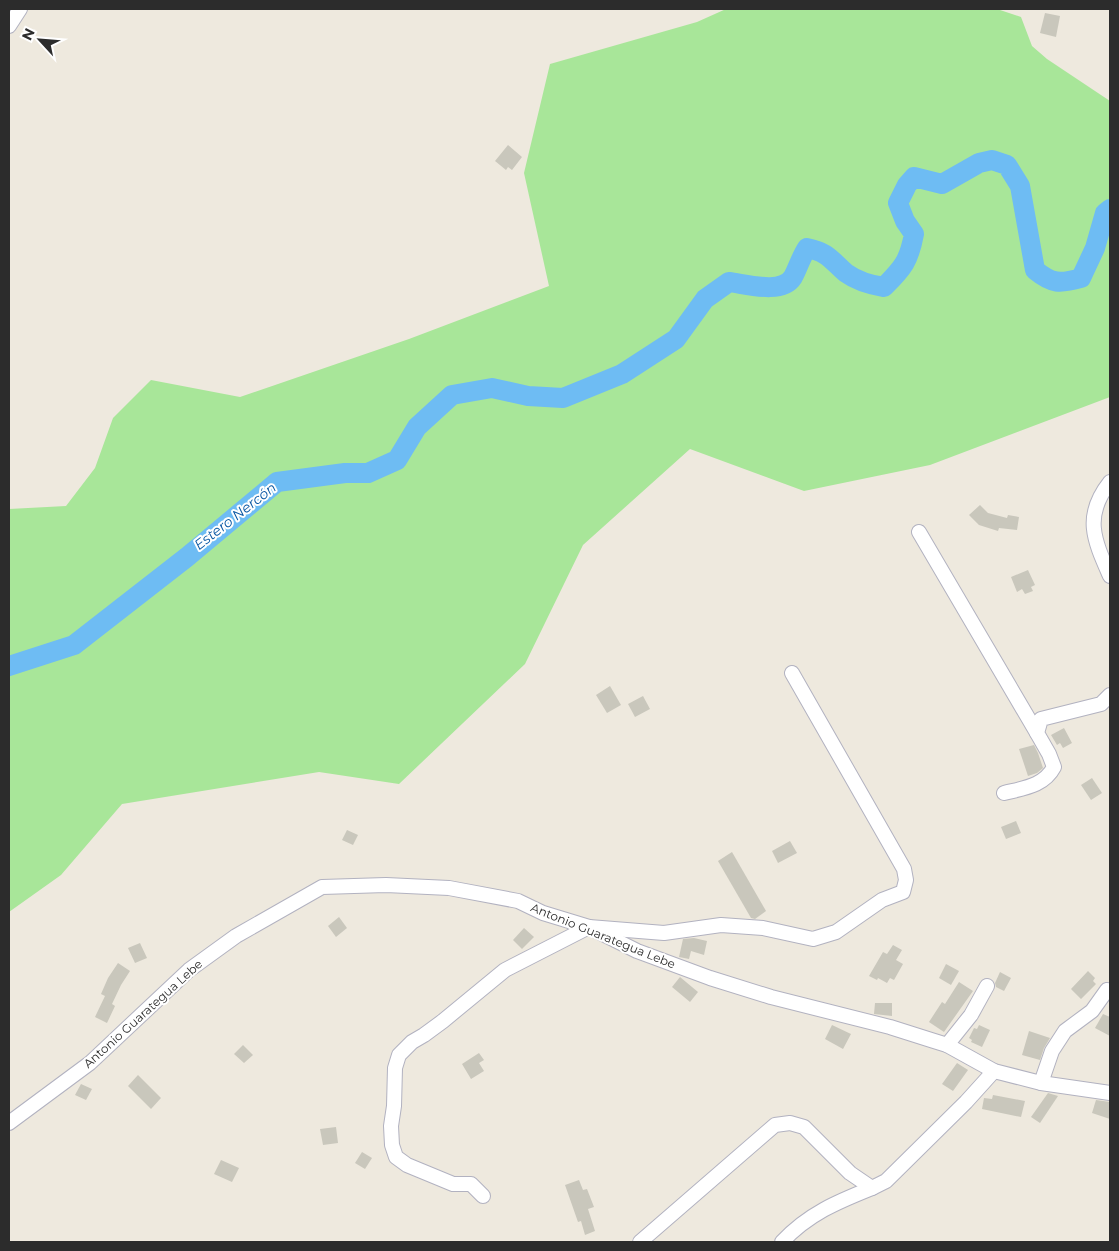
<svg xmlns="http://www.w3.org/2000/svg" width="1119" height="1251" font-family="Montserrat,sans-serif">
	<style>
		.green { fill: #a8e699 }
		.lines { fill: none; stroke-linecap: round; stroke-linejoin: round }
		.river { stroke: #6ebcf3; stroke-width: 20 }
		.building { fill: #c9c7bc }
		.street-casing { stroke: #b2b2c0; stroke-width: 16 }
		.street { stroke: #fff; stroke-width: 14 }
		.labels { text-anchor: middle; stroke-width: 4; stroke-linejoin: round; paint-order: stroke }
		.street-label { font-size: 12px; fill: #2c2c2c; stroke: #fff }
		.water-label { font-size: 14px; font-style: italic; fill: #0957a3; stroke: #fff }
	</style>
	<rect width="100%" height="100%" fill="#eee9de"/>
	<polygon class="green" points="726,9 997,9 1021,17 1032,46 1047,59 1110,101 1110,397 930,465 804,491 690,449 583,545 525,664 399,784 319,772 122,804 61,875 9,912 9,509 66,506 95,468 113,418 151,380 240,397 409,339 549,286 524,173 550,64 697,22"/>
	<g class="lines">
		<path class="river" d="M9,666L74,645L187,557L277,482L345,473H368L397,460L417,427L452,395L492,388L528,396L563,398L622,374L676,339L705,299L729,282C746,284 782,295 793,277C798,268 801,257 807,248C828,252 831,260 846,273C857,281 871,285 884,287C903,268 909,261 914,234L905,221L898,203L907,185L914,177L942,184L979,163L992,160L1007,165L1020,186L1035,270C1052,284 1060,284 1081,278L1095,248L1105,213L1110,209"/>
	</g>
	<g class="building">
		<polygon points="1045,13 1060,16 1056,37 1040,33"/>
		<polygon points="508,145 522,157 512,170 508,167 506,170 495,161"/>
		<polygon points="980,505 988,513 1007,518 1008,515 1019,517 1017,530 999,528 998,531 979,525 969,515"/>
		<polygon points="1028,570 1035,585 1031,587 1033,591 1025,594 1022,589 1017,592 1011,577"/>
		<polygon points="610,686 621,705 607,713 596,695"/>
		<polygon points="643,696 650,709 635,717 628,704"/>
		<polygon points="1064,728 1072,743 1063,748 1060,743 1057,745 1051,735"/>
		<polygon points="1034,745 1038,753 1043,768 1037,773 1028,776 1019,749"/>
		<polygon points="1092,778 1102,793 1091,800 1081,785"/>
		<polygon points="1016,821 1021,833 1006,839 1001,827"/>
		<polygon points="347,830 358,835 353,845 342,840"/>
		<polygon points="790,841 797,853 778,863 772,851"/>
		<polygon points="732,852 766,911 755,919 751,918 718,861"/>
		<polygon points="339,917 347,928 336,937 328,926"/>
		<polygon points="524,928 534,937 522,949 513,940"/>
		<polygon points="694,938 707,941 704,955 691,951 689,959 679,957 683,939"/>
		<polygon points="140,943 147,958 135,963 128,948"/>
		<polygon points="893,945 902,950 896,960 903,964 894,980 890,978 887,983 878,978 877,980 869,976 883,952 887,954"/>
		<polygon points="118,963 130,971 121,985 112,1004 115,1006 107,1023 95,1017 105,996 101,994 108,978"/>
		<polygon points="946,964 959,971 951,985 939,978"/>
		<polygon points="1088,971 1095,978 1093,981 1096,984 1081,999 1071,989"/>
		<polygon points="1000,972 1011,978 1004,991 996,987 995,983"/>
		<polygon points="680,977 698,992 690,1002 672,987"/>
		<polygon points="959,982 973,991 944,1032 929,1022 942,1002 945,1004"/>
		<polygon points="875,1003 892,1003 892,1016 874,1014"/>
		<polygon points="1103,1014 1110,1017 1110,1036 1095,1028"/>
		<polygon points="832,1025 851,1034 843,1049 825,1039"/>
		<polygon points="979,1025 990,1030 982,1047 971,1042 972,1040 969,1038 974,1028 977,1029"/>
		<polygon points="1029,1031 1050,1038 1044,1048 1040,1060 1022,1055"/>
		<polygon points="243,1045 253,1055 244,1063 234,1054"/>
		<polygon points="479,1053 484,1060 479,1063 484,1071 471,1079 462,1064"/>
		<polygon points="957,1063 968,1070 953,1091 942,1084"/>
		<polygon points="138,1075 161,1098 151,1109 128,1086"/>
		<polygon points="81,1084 92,1089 86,1100 75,1095"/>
		<polygon points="1048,1093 1058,1096 1040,1123 1031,1117"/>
		<polygon points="993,1095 1025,1101 1021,1117 982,1109 984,1098 992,1099"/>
		<polygon points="1096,1100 1110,1102 1110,1119 1092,1113"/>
		<polygon points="336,1127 338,1143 323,1145 320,1129"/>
		<polygon points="362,1152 372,1158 365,1169 355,1163"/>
		<polygon points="221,1160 239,1168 232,1182 214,1174"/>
		<polygon points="579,1180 583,1190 587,1189 594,1207 588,1209 595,1231 585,1235 581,1221 578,1222 565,1185"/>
	</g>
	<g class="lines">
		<defs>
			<g id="street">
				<polyline points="9,26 20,9"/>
				<path d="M1110,482C1083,516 1094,540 1110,576"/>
				<polyline points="919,532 1037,733"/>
				<path d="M1004,793C1024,788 1044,786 1054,767L1049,754L1037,733L1041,719L1101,704L1110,695"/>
				<polyline points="947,1045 971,1015 987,986"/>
				<polyline points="1041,1083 1052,1051 1065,1031 1092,1011 1107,990"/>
				<polyline points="9,1123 90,1063 189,970 236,936 322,887 386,885 449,888 518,901 543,913 589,927 637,951 710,978 771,997 890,1027 931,1040 947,1045 994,1071 1041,1083 1110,1093"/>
				<polyline points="483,1196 471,1184 453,1184 407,1165 396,1157 392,1145 391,1126 394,1106 395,1068 399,1055 412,1042 424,1035 443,1021 505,970 589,927 664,933 721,925 763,928 813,939 836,932 882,900 903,892 906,880 904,869 792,673"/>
				<polyline points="640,1242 775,1125 790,1123 804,1127 850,1173 872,1188 886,1181 966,1102 994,1071"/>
				<path d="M782,1242C808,1214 837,1202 872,1188"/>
			</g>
		</defs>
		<use href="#street" class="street-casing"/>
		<use href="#street" class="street"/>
	</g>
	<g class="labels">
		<g class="street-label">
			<text transform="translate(603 936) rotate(22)" y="4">Antonio Guarategua Lebe</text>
			<text transform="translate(143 1014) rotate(-42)" y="4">Antonio Guarategua Lebe</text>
		</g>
		<g class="water-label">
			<text transform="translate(235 516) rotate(-38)" y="5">Estero Nercón</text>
		</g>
	</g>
	<rect width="1119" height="1251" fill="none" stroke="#2c2c2c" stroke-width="20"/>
	<g transform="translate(40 40) rotate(296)" stroke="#ffffff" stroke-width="4" paint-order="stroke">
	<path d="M0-4L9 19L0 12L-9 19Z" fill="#2c2c2c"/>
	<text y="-8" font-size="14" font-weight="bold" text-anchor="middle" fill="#2c2c2c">N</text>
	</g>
</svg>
